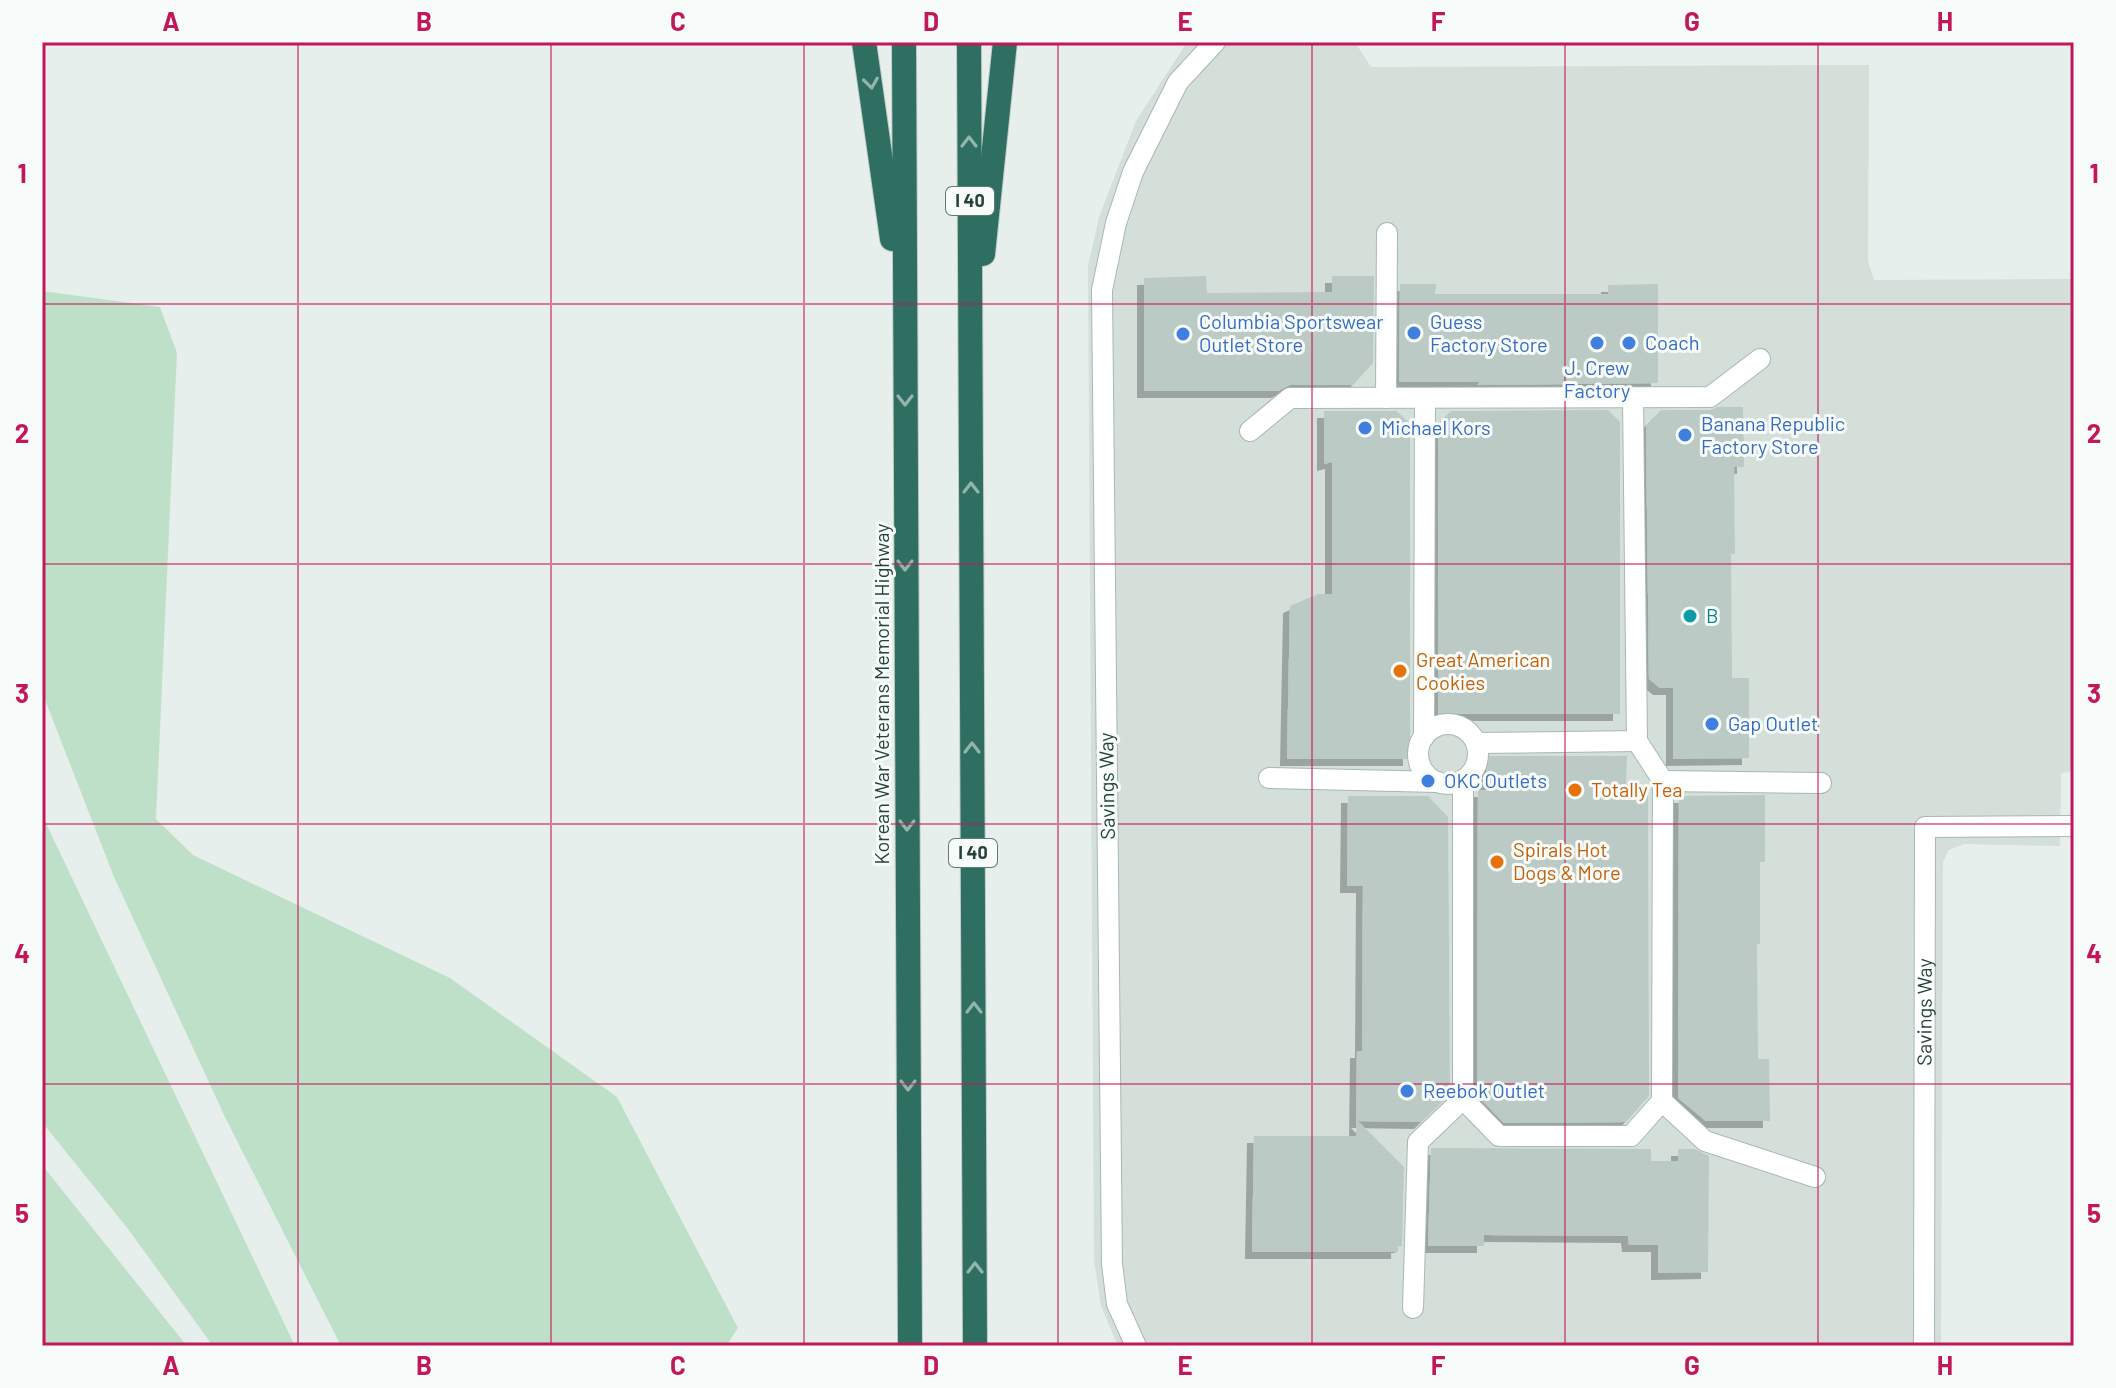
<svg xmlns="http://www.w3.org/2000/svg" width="2116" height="1388" font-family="Barlow,sans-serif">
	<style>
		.built { fill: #d4dfda }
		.green { fill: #bfe0c8 }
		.building { fill: #bbcac4; filter: url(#shadow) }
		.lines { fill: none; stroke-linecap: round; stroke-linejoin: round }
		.street-casing { stroke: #a8b8b2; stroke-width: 22 }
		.highway-casing { stroke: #c2cac8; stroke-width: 26 }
		.street { stroke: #fff; stroke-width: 20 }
		.highway { stroke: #2f6f62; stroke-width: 24 }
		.oneway { stroke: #93b5ae }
		.grid { fill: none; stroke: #c2185b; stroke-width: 2; stroke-opacity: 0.55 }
		.shop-dot { fill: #3f7fe0; stroke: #f7fbf9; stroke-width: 3 }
		.culture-dot { fill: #0f9aa8; stroke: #f7fbf9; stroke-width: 3 }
		.food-dot { fill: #e8710a; stroke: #f7fbf9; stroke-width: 3 }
		.labels { text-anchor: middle; stroke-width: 6; stroke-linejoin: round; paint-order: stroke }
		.shield { fill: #f7fbf9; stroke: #637a73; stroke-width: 2 }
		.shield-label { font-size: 18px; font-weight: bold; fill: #24423a }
		.shop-label { font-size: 20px; fill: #366cbe; stroke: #f7fbf9; text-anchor: start }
		.culture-label { font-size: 20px; fill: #0d838f; stroke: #f7fbf9; text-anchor: start }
		.food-label { font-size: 20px; fill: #c56008; stroke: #f7fbf9; text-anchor: start }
		.street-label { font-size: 20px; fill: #24423a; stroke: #f7fbf9 }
		.neatline { fill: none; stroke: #c2185b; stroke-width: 3 }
		.grid-label { font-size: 26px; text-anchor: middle; font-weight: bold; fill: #c2185b }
	</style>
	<defs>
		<filter id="shadow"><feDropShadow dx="-7" dy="7" stdDeviation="0" flood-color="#0004"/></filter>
	</defs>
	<rect width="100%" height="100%" fill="#e6efeb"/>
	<polygon class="built" points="1187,42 1355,42 1371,67 1869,65 1868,261 1874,280 2074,279 2073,771 2061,773 2060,846 1964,844 1949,850 1943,862 1941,1346 1118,1346 1101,1306 1094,1260 1088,266 1099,217 1136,121"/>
	<g class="green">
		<polygon points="42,291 160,307 177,353 156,819 193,855 450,978 617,1097 738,1328 726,1346 341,1346 225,1117 114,877 42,692"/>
		<polygon points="42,815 295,1346 213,1346 128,1229 42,1122"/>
		<polygon points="42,1165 187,1346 42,1346"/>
	</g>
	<g class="building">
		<polygon points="1206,276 1207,293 1332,292 1332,276 1374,276 1373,363 1353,385 1290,385 1278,391 1144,391 1144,278"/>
		<polygon points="1400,284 1436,284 1435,294 1608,294 1608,285 1658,284 1658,383 1477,385 1480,382 1399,382"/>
		<polygon points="1718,407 1743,407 1744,467 1734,467 1735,554 1731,554 1732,678 1749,678 1749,758 1673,759 1673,688 1660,688 1649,679 1646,426 1661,410 1710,410"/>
		<polygon points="1608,410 1620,422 1620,714 1438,714 1438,423 1451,411"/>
		<polygon points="1324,411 1396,411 1410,423 1410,759 1287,759 1290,606 1318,594 1332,594 1332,462 1324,464"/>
		<polygon points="1486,756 1627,756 1626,784 1642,786 1648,795 1649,1096 1626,1122 1504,1123 1477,1095 1478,790 1486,790"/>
		<polygon points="1765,795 1765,862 1760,862 1760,944 1757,944 1758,1059 1769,1059 1770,1121 1706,1121 1678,1098 1679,796"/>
		<polygon points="1348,796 1428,796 1448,817 1450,1094 1421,1122 1358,1121 1404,1167 1402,1246 1398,1246 1398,1252 1252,1252 1254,1136 1356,1136 1357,1051 1362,1051 1363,886 1347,886"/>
		<polygon points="1431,1148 1651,1149 1651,1161 1678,1161 1678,1149 1695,1149 1709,1156 1708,1272 1658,1273 1658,1245 1629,1245 1628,1236 1484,1235 1484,1246 1428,1246"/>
	</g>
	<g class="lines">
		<defs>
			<g id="street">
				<polyline points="1386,398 1387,233"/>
				<polyline points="1250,431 1290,398 1710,397 1760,359"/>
				<circle cx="1448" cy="754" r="30"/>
				<polyline points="1424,737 1425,398"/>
				<polyline points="1637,741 1663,781"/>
				<polyline points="1477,743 1637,741 1633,398"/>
				<polyline points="1269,778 1438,782"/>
				<polyline points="1463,1099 1499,1136 1631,1136 1662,1101 1705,1141 1815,1177"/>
				<polyline points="1662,1101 1663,781 1821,783"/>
				<polyline points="1413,1308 1418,1142 1463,1099 1463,780"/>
				<polyline points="1136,1346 1117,1304 1112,1264 1102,290 1116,223 1133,172 1178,82 1215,42"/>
				<path id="s1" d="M1924,1346L1925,827L2074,826"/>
			</g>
			<g id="highway">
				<polyline points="864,42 892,239"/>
				<polyline points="904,42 910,1346"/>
				<polyline points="969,42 975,1346"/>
				<polyline points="983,254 1005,42"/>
			</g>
		</defs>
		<use href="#street" class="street-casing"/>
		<use href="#highway" class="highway-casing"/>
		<use href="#street" class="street"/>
		<use href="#highway" class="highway"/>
	</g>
	<defs><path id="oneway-chevron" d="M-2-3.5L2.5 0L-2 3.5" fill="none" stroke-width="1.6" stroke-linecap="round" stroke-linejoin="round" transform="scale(2)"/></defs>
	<g class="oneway">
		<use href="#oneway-chevron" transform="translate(871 83) rotate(82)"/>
		<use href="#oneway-chevron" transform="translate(969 142) rotate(-90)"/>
		<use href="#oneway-chevron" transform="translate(905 400) rotate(90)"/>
		<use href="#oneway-chevron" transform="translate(971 488) rotate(-90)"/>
		<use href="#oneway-chevron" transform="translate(905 565) rotate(90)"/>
		<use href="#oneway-chevron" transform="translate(972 748) rotate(-90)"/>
		<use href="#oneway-chevron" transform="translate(907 825) rotate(90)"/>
		<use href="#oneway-chevron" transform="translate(974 1008) rotate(-90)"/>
		<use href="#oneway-chevron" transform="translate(908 1085) rotate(90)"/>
		<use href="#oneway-chevron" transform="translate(975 1268) rotate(-90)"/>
	</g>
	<path class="grid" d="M298,42V1346M551,42V1346M804,42V1346M1058,42V1346M1312,42V1346M1565,42V1346M1818,42V1346M42,304H2074M42,564H2074M42,824H2074M42,1084H2074"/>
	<g class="shop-dot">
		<circle cx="1414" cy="333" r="8"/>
		<circle cx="1183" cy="334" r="8"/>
		<circle cx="1597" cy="343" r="8"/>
		<circle cx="1629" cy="343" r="8"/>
		<circle cx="1365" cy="428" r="8"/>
		<circle cx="1685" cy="435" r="8"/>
		<circle cx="1712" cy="724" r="8"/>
		<circle cx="1428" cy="781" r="8"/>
		<circle cx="1407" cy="1091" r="8"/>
	</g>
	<circle class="culture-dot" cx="1690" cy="616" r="8"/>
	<g class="food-dot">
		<circle cx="1400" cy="671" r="8"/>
		<circle cx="1575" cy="790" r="8"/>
		<circle cx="1497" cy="862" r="8"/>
	</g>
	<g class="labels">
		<g class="shield">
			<rect x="946" y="187" width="48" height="28" rx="6"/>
			<rect x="949" y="839" width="48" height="28" rx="6"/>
		</g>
		<g class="shield-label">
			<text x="970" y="207">I 40</text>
			<text x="973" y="859">I 40</text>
		</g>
		<g class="shop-label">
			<text x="1199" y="329">Columbia Sportswear<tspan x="1199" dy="23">Outlet Store</tspan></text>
			<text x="1430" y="329">Guess<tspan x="1430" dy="23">Factory Store</tspan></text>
			<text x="1645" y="350">Coach</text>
			<text x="1597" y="375" text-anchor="middle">J. Crew<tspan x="1597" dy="23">Factory</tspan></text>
			<text x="1701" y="431">Banana Republic<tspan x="1701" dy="23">Factory Store</tspan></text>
			<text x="1381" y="435">Michael Kors</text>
			<text x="1728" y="731">Gap Outlet</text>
			<text x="1444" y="788">OKC Outlets</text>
			<text x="1423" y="1098">Reebok Outlet</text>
		</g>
		<g class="culture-label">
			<text x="1706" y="623">B</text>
		</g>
		<g class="food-label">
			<text x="1416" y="667">Great American<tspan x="1416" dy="23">Cookies</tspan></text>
			<text x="1591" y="797">Totally Tea</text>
			<text x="1513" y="857">Spirals Hot<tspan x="1513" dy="23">Dogs &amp; More</tspan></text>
		</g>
		<g class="street-label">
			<text transform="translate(882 694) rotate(-90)" y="7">Korean War Veterans Memorial Highway</text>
			<text transform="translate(1107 786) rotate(-91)" y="7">Savings Way</text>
			<text dy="7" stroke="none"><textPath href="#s1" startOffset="334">Savings Way</textPath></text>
		</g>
	</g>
	<rect width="2116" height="1388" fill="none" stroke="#f7fbf9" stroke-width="88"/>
	<rect x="44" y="44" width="2028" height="1300" class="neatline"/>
	<g class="grid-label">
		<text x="171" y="31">A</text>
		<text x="424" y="31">B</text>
		<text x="678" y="31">C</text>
		<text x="931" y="31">D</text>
		<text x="1185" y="31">E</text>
		<text x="1438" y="31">F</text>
		<text x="1692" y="31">G</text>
		<text x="1945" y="31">H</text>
		<text x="22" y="183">1</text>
		<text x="2094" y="183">1</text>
		<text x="22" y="443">2</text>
		<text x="2094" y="443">2</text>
		<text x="22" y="703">3</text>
		<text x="2094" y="703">3</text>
		<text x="22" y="963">4</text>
		<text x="2094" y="963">4</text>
		<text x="22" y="1223">5</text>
		<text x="2094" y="1223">5</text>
		<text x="171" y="1375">A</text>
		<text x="424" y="1375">B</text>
		<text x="678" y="1375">C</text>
		<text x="931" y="1375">D</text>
		<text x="1185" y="1375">E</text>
		<text x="1438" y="1375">F</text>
		<text x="1692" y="1375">G</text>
		<text x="1945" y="1375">H</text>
	</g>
</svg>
